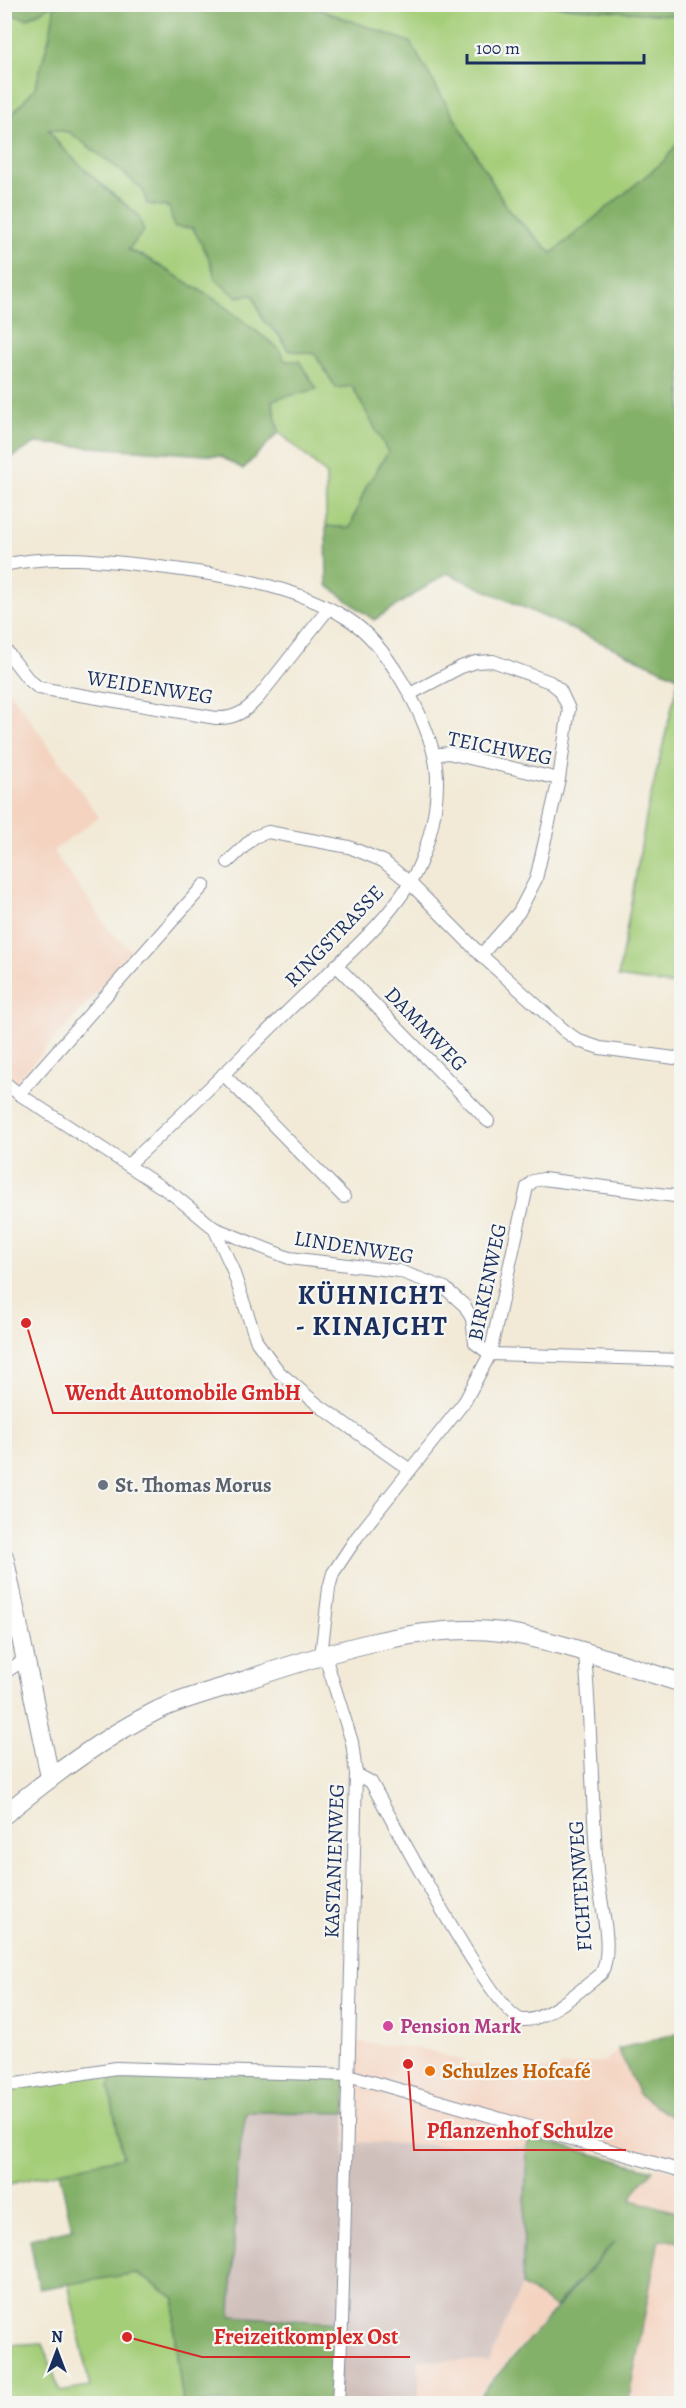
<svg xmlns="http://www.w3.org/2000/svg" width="686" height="2408" font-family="Alegreya,serif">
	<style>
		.built { fill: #f4d3c0 }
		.industrial { fill: #d0c0bc }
		.green { fill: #a5ce79; stroke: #607e6c; stroke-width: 1.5 }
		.forest { fill: #84b169; stroke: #507064; stroke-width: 1.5 }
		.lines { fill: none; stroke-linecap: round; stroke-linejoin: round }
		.street-casing { stroke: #868c9a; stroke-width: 14 }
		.secondary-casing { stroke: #868c9a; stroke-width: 20 }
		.street { stroke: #fff; stroke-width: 12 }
		.secondary { stroke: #fff; stroke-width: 18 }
		.worship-dot { fill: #6b7280; stroke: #f6f6f2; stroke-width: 2 }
		.hotel-dot { fill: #d1479c; stroke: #f6f6f2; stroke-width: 2 }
		.food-dot { fill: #e8710a; stroke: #f6f6f2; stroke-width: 2 }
		.labels { text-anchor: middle; stroke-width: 4.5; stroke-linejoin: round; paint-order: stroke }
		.street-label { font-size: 21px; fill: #1b2f5e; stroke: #f6f6f2 }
		.worship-label { font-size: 21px; font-weight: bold; fill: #5b616d; stroke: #f6f6f2; text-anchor: start }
		.hotel-label { font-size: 21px; font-weight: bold; fill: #b23c85; stroke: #f6f6f2; text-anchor: start }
		.food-label { font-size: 21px; font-weight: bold; fill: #c56008; stroke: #f6f6f2; text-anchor: start }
		.district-label { font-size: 27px; font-weight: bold; letter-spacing: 1.5px; fill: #1b2f5e; stroke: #f6f6f2 }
		.leader { fill: none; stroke: #d62828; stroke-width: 2 }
		.callout-dot { fill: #d62828; stroke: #f6f6f2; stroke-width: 2 }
		.callout-label { font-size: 22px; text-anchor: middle; font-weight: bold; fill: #d62828; stroke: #f6f6f2; stroke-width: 4.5; stroke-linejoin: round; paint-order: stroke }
	</style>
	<rect width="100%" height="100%" fill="#f6f6f2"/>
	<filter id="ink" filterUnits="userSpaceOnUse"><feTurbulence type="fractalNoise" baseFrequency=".0167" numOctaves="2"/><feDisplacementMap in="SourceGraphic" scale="12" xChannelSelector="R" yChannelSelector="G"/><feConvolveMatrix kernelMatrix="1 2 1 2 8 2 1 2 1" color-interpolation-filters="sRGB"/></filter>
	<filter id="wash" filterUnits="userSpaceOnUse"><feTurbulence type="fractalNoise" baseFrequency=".008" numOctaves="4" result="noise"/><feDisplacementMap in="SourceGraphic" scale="24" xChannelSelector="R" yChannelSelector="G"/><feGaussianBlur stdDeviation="1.35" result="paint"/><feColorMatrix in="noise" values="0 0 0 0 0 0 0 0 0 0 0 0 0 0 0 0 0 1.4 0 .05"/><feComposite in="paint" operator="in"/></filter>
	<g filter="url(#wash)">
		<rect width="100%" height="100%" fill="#f2ead7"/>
		<g class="built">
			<polygon points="4,683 99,817 53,851 110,931 133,952 5,1094"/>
			<polygon points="350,2041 423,2049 533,2082 533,2070 606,2061 618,2049 639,2094 677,2121 681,2122 681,2162 663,2157 659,2164 531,2130 527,2147 347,2142"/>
			<polygon points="658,2166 681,2173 681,2213 632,2200 638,2188"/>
			<polygon points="659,2238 681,2242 681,2403 628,2404"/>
			<polygon points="522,2285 555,2307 470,2403 419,2404 419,2360 489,2362"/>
		</g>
		<g class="industrial">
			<polygon points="246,2112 346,2113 342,2322 231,2316 237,2168"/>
			<polygon points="347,2142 527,2147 522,2285 489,2362 419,2360 419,2403 338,2404"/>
		</g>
		<g class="green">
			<polygon points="536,4 681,16 681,139 664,161 552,253 509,211 410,42 307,5"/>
			<polygon points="52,5 55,5 50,35 35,88 5,123 4,13 27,19"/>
			<path d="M47,129L69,132L119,169L143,190L147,204C154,205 164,205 170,208C194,222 210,253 215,279L253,295L263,320L279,335L288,350L315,354L336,388L352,386L388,452L366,487L350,528L326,526V474L279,432L271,400L285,361L278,348L216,300L145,257L128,250L138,215C107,188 72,163 47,129Z"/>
			<polygon points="681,669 681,986 618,977 647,812"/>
			<polygon points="116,2069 109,2087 123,2157 5,2185 5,2087"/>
			<polygon points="137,2273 175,2298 174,2332 183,2403 5,2404 5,2345 43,2343 60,2392 90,2387 68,2283"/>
		</g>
		<g class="forest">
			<polygon points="5,4 52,4 52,5 27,19 5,13"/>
			<polygon points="55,5 307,5 410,42 509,211 552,253 664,161 681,139 682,669 678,677 447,573 374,620 327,585 326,526 350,528 366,487 388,452 352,386 336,388 315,354 288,350 279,335 263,320 253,295 237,297 215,279 211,262 193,228 174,227 169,207 147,204 143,190 119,169 69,132 48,129 59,145 106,189 138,215 144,231 128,250 145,257 216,300 278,348 285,361 299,361 317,389 272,400 279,432 243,469 220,456 35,443 5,462 5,123 35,88 50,35"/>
			<polygon points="536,5 681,5 681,16 538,5"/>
			<polygon points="681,2032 682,2032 681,2122 677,2121 639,2094 618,2049"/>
			<polygon points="116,2069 347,2076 346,2113 246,2112 237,2168 231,2316 342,2323 338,2403 183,2403 174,2332 175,2298 137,2273 39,2289 30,2239 72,2229 59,2171 123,2157 109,2087"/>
			<polygon points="529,2137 653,2170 637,2188 631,2200 681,2213 681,2242 659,2239 628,2403 537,2403 480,2395 615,2241 555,2307 522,2285 527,2147"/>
		</g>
	</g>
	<g filter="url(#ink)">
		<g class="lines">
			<defs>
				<g id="street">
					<path d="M4,565C52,554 103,560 151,566C216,574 292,583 348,619C386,643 423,711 434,755C442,788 433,832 420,863C399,914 335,966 295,1004C240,1058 185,1113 128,1165"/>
					<path d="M4,648L28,679L39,688L216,718C235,719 246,711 258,698L329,608"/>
					<polyline points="410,694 461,667 476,662 493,661 550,682 560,690 569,709 559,779 536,879 519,912 481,955"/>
					<polyline points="434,755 448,753 559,779"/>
					<polyline points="228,862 254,837 268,832 349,847 383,861 410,883 481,955 565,1031 579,1041 600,1048 682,1059"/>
					<polyline points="336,965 488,1121"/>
					<polyline points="223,1074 344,1197"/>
					<polyline points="4,1082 19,1094 175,1196 214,1228 289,1258 399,1271 445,1288 465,1306 472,1319 475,1343 490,1354"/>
					<polyline points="19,1094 204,885"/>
					<polyline points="214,1228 232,1268 257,1342 279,1372 317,1404 410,1470"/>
					<polyline points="490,1354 682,1360"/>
					<polyline points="4,1673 27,1658"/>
					<path d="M356,1774L371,1782C390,1816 495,2017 523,2020C545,2022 584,1987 601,1974C615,1949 599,1899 597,1870C592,1798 591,1726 585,1654"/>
					<polyline points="4,2086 116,2068 348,2075 682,2171"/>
					<polyline points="338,2404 342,2323 356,1774 352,1742 322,1647 329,1588 333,1573 357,1537 465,1401 490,1354 527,1187 533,1181 543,1179 682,1197"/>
				</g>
				<g id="secondary">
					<polyline points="4,1556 50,1777"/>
					<path d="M4,1815C53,1775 102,1738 158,1710C184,1698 213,1691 240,1682C317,1656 421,1621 502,1632C559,1640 625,1666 682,1683"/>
				</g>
			</defs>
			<use href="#street" class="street-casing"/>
			<use href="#secondary" class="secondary-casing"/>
			<use href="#street" class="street"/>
			<use href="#secondary" class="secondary"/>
		</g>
	</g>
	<circle class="worship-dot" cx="103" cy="1485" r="6"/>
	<circle class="hotel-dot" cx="388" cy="2026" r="6"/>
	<circle class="food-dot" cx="430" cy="2071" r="6"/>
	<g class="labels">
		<g class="street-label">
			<text transform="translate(150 687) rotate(9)" y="7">WEIDENWEG</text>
			<text transform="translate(500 748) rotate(11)" y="7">TEICHWEG</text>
			<text transform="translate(334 936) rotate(-46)" y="7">RINGSTRASSE</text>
			<text transform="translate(426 1029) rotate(46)" y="7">DAMMWEG</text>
			<text transform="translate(354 1247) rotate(9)" y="7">LINDENWEG</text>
			<text transform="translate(487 1282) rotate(-78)" y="7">BIRKENWEG</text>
			<text transform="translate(334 1861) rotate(-88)" y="7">KASTANIENWEG</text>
			<text transform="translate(580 1886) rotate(-94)" y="7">FICHTENWEG</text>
		</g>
		<g class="worship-label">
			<text x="115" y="1492">St. Thomas Morus</text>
		</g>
		<g class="hotel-label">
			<text x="400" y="2033">Pension Mark</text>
		</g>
		<g class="food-label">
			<text x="442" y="2078">Schulzes Hofcafé</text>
		</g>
		<g class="district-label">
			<text x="372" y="1304">KÜHNICHT<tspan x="372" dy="31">- KINAJCHT</tspan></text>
		</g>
	</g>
	<path class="leader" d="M26 1323L53 1413H313M408 2064L414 2150H626M127 2337L202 2357H410"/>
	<g class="callout-dot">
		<circle cx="26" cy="1323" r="6"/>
		<circle cx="408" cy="2064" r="6"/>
		<circle cx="127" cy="2337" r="6"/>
	</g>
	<g class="callout-label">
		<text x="183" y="1400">Wendt Automobile GmbH</text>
		<text x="520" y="2138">Pflanzenhof Schulze</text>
		<text x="306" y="2344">Freizeitkomplex Ost</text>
	</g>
	<rect width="686" height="2408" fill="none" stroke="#f6f6f2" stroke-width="24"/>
	<g transform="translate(57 2351)" stroke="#f6f6f2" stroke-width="4.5" paint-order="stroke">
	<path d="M0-4.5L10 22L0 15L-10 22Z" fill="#1b2f5e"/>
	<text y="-9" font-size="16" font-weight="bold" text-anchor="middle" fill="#1b2f5e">N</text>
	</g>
	<path d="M467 54v9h177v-9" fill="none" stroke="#1b2f5e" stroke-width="3"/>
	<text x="476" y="54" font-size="18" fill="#1b2f5e" stroke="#f6f6f2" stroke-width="4.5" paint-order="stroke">100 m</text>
</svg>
